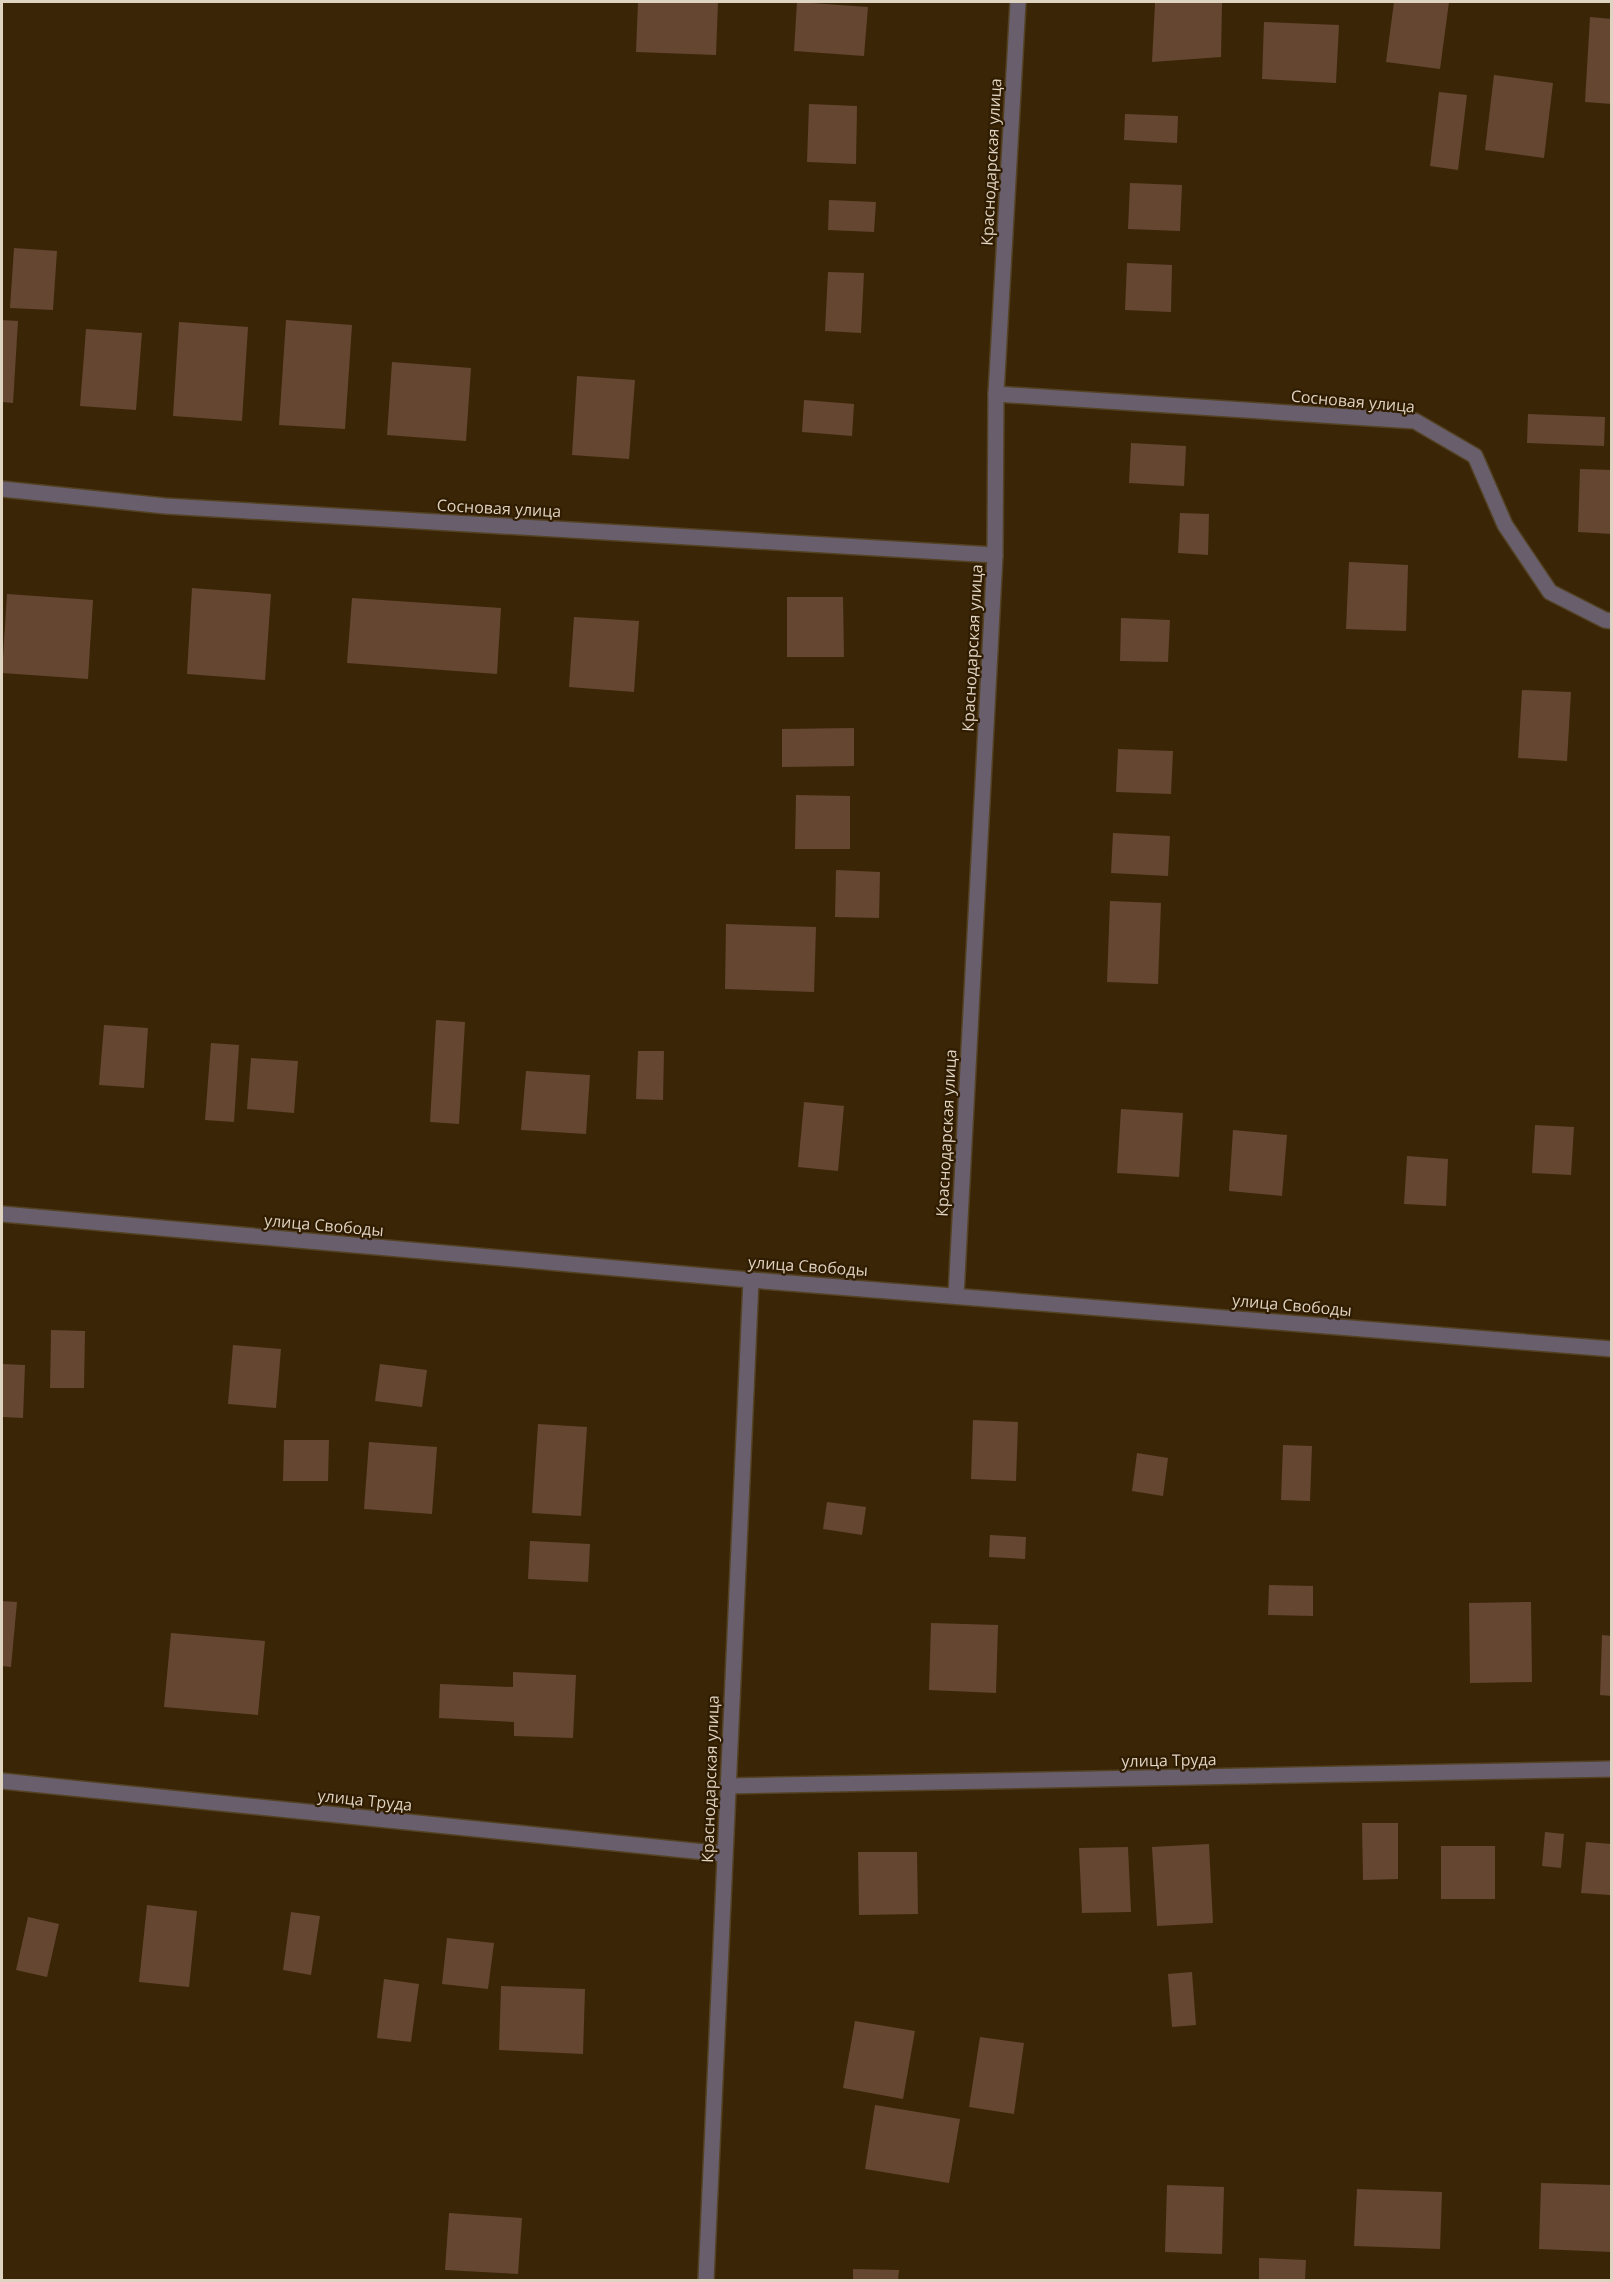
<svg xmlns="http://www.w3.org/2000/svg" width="1613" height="2282" font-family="'Open Sans',sans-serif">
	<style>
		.building { fill: #654631 }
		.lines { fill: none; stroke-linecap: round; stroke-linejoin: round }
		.minor-casing { stroke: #544224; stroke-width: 18 }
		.minor { stroke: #685e6c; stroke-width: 15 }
		.labels { text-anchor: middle; stroke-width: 4.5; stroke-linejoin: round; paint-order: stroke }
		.street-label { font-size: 16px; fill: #dfd3c2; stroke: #301c00 }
	</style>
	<rect width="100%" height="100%" fill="#3a2606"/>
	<g class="building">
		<polygon points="638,2 718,2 716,55 636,52"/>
		<polygon points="797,2 868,7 864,56 794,51"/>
		<polygon points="1394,2 1449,2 1440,69 1386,62"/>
		<polygon points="1155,3 1222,3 1221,57 1152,62"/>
		<polygon points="1590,17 1612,19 1612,104 1585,102"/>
		<polygon points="1264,22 1339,25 1336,83 1262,79"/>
		<polygon points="1494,75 1553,83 1544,158 1485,150"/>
		<polygon points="1439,92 1467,95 1458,170 1430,166"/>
		<polygon points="809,104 857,106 856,164 807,162"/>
		<polygon points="1125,114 1178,116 1177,143 1124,140"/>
		<polygon points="1130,183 1182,185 1180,231 1128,229"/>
		<polygon points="829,200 876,202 874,232 828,230"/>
		<polygon points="14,248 57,251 53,310 10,308"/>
		<polygon points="1127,263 1172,265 1171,312 1125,310"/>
		<polygon points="828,272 864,273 861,333 825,331"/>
		<polygon points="2,320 18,321 13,403 2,402"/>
		<polygon points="286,320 352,325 345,429 279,425"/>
		<polygon points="179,322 248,327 242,421 173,416"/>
		<polygon points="86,329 142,333 136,410 80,406"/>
		<polygon points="392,362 471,368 466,441 387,435"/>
		<polygon points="577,376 635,380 629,459 572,455"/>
		<polygon points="804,400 854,404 852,436 802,432"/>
		<polygon points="1528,414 1605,417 1604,446 1527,443"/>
		<polygon points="1131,443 1186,446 1184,486 1129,483"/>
		<polygon points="1580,469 1612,470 1612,534 1578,532"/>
		<polygon points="1180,513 1209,514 1208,555 1178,553"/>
		<polygon points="1349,562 1408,565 1406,631 1346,629"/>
		<polygon points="192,588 271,594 265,680 187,674"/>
		<polygon points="7,594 93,600 88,679 2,673"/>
		<polygon points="787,597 843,597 844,657 787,657"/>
		<polygon points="352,598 501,608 497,674 347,663"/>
		<polygon points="574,617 639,621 634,692 569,687"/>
		<polygon points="1121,618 1170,620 1168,662 1120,661"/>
		<polygon points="1522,690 1571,692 1567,761 1518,758"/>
		<polygon points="854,728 854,766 782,767 782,729"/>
		<polygon points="1118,749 1173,751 1171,794 1116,792"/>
		<polygon points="796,795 850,796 850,849 795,849"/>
		<polygon points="1113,833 1170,836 1168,876 1111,873"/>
		<polygon points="836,870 880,872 879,918 835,917"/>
		<polygon points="1110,901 1161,903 1158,984 1107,982"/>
		<polygon points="726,924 816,927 814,992 725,989"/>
		<polygon points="436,1020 465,1022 459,1124 430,1122"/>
		<polygon points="104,1025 148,1028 144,1088 99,1085"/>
		<polygon points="211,1043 239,1045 234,1122 205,1120"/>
		<polygon points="638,1051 664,1051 663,1100 636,1099"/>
		<polygon points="251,1058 298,1061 294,1113 247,1109"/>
		<polygon points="526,1071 590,1075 586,1134 521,1130"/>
		<polygon points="804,1102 844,1106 838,1171 798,1167"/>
		<polygon points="1121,1109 1183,1113 1179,1177 1117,1173"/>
		<polygon points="1535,1125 1574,1127 1571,1175 1532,1173"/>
		<polygon points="1233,1130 1287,1135 1282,1196 1229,1191"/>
		<polygon points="1407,1156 1448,1159 1446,1206 1404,1204"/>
		<polygon points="51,1330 85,1331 84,1388 50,1388"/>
		<polygon points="233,1345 281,1349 276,1408 228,1404"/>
		<polygon points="2,1364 25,1365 23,1418 2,1417"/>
		<polygon points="380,1364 427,1370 422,1407 375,1401"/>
		<polygon points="973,1420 1018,1422 1016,1481 971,1479"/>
		<polygon points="538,1424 587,1427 581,1516 532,1513"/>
		<polygon points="284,1440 329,1440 328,1481 283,1481"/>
		<polygon points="369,1442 437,1447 432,1514 364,1509"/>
		<polygon points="1283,1445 1312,1446 1310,1501 1281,1500"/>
		<polygon points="1137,1453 1168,1458 1163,1496 1132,1491"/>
		<polygon points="827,1502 866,1507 862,1535 823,1529"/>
		<polygon points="990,1535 1026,1537 1025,1559 989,1557"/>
		<polygon points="530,1541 590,1544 588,1582 528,1579"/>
		<polygon points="1269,1585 1313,1586 1313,1616 1268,1615"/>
		<polygon points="2,1601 17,1602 11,1667 2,1666"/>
		<polygon points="1531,1602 1532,1682 1470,1683 1469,1603"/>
		<polygon points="931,1623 998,1625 996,1693 929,1690"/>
		<polygon points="171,1633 265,1641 258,1715 164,1707"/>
		<polygon points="1602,1635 1612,1636 1612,1696 1600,1695"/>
		<polygon points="513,1672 576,1675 573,1738 514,1736 514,1722 439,1718 440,1684 513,1687"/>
		<polygon points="1362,1823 1398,1823 1398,1879 1363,1880"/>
		<polygon points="1545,1832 1564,1834 1561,1868 1542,1866"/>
		<polygon points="1586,1842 1612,1844 1610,1895 1581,1893"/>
		<polygon points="1209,1844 1213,1923 1157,1926 1152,1847"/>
		<rect x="1441" y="1846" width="54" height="53"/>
		<polygon points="1128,1847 1131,1912 1082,1913 1079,1848"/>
		<polygon points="858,1852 917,1852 918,1914 859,1915"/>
		<polygon points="147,1905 197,1911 189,1987 139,1982"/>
		<polygon points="291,1912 320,1916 311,1975 283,1970"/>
		<polygon points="28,1917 59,1924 47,1977 16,1970"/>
		<polygon points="447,1938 494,1943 488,1989 442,1984"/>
		<polygon points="1192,1972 1196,2025 1172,2027 1168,1974"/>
		<polygon points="384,1979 419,1984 411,2042 377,2038"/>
		<polygon points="501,1986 585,1989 583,2054 499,2050"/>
		<polygon points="855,2021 915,2031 903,2099 843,2088"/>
		<polygon points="980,2037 1024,2043 1014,2114 969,2107"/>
		<polygon points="875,2105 960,2119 949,2183 865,2169"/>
		<polygon points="1541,2183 1612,2185 1612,2252 1539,2249"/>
		<polygon points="1167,2185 1224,2187 1222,2254 1165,2252"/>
		<polygon points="1357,2189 1442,2192 1440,2249 1354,2246"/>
		<polygon points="449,2213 522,2218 518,2274 445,2270"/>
		<polygon points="1259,2258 1306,2260 1305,2280 1259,2280"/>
		<polygon points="853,2269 899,2270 898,2280 853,2280"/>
	</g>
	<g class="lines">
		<defs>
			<g id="minor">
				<polyline points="996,394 1415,421 1475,456 1505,525 1550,592 1605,620 1612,621"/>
				<polyline points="2,489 165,506 995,555"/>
				<polyline points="2,1214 751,1280 1612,1349"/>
				<polyline points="956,1296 995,555 996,394 1018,2"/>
				<polyline points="2,1781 724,1854"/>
				<polyline points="727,1786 1612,1769"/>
				<polyline points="706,2280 751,1280"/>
			</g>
		</defs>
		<use href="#minor" class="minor-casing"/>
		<use href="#minor" class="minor"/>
	</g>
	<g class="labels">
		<g class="street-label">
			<text transform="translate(991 162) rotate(-87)" y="6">Краснодарская улица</text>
			<text transform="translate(1353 401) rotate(5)" y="6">Сосновая улица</text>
			<text transform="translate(499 508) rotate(3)" y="6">Сосновая улица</text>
			<text transform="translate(972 648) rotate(-87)" y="6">Краснодарская улица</text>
			<text transform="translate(946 1133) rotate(-87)" y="6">Краснодарская улица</text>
			<text transform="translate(324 1225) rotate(5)" y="6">улица Свободы</text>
			<text transform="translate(808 1266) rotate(4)" y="6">улица Свободы</text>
			<text transform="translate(1292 1305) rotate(5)" y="6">улица Свободы</text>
			<text transform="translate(1169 1760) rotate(-1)" y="6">улица Труда</text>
			<text transform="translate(710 1779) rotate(-88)" y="6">Краснодарская улица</text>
			<text transform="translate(365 1800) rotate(6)" y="6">улица Труда</text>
		</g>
	</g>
	<rect width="1613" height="2282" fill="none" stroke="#dfd3c2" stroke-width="6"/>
</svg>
